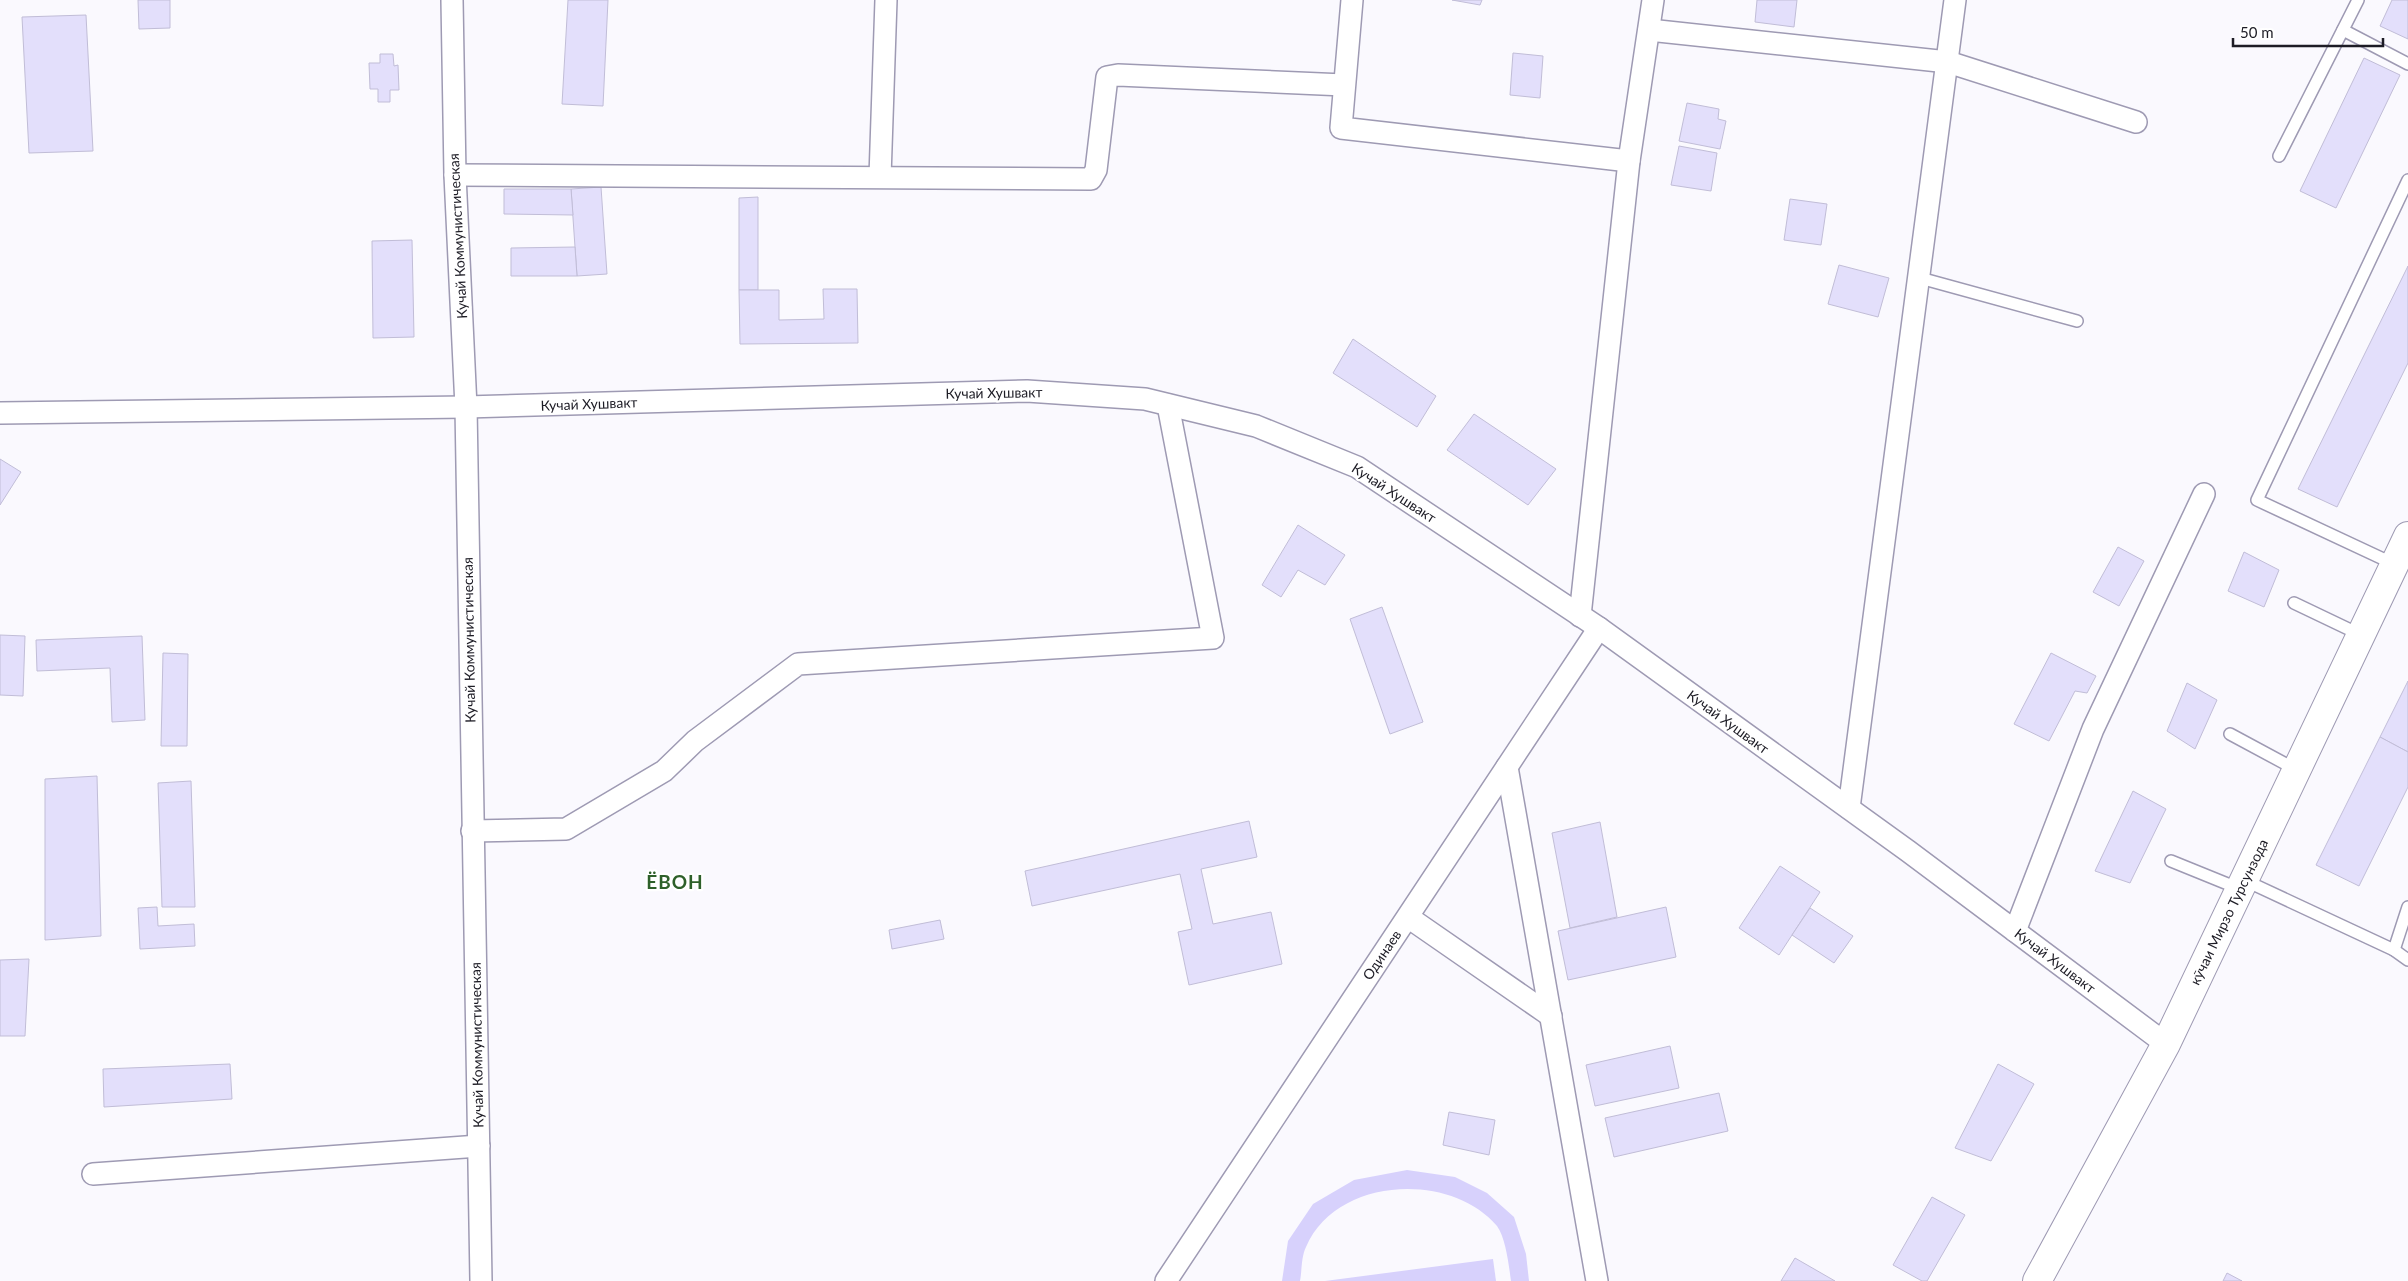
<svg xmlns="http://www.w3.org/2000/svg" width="2408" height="1281" font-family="Lato,sans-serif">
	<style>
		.green { fill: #d7d1fc }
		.building { fill: #e3dffb; stroke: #c1bdd7 }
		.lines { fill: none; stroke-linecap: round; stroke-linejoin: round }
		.lane-casing { stroke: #9e9ab3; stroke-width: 14 }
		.street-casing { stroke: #9e9ab3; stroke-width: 24 }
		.secondary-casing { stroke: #9e9ab3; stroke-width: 30 }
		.lane { stroke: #fff; stroke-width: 11 }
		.street { stroke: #fff; stroke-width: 21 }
		.secondary { stroke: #fff; stroke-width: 28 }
		.labels { text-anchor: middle; stroke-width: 4.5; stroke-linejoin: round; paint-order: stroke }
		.street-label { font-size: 14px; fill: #1d1c25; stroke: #fff }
		.district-label { font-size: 19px; font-weight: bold; letter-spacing: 1px; fill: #2e602a; stroke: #fff }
	</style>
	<rect width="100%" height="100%" fill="#faf9fe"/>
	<g class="green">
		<path d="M1407,1170L1455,1177L1487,1193L1514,1217L1526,1254L1529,1281H1511C1509,1267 1506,1238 1497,1226C1450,1171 1336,1177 1306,1247C1301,1257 1302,1271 1300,1281H1282L1288,1241L1313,1204L1354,1180Z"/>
		<polygon points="1493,1259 1496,1281 1325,1281"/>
	</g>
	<g class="building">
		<polygon points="138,0 170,0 170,28 139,29"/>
		<polygon points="568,0 608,0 603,106 562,104"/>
		<polygon points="1452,0 1482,0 1480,5"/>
		<polygon points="1757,0 1797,0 1794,27 1755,22"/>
		<polygon points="2392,0 2408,0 2408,39 2380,26"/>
		<polygon points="86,15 93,151 29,153 22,17"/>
		<polygon points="1513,53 1543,56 1540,98 1510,95"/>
		<polygon points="380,54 393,54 394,66 398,65 399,90 390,90 390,102 378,102 378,89 370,89 369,63 380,63"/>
		<polygon points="2364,58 2400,75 2336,208 2300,191"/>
		<polygon points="1687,103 1719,109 1718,119 1726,121 1720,149 1679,141"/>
		<polygon points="1679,146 1717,153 1711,191 1671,185"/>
		<polygon points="601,187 607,274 577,276 571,189"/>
		<polygon points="504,189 571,189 573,215 504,214"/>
		<polygon points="758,197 758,290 739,290 739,198"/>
		<polygon points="1790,199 1827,204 1821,245 1784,240"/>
		<polygon points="412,240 414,337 373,338 372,241"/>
		<polygon points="575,247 577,276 511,276 511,248"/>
		<polygon points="1839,265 1889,278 1878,317 1828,304"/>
		<polygon points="2408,266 2408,363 2337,507 2298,489"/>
		<polygon points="823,289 857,289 858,343 740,344 739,290 779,290 779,320 824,319"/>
		<polygon points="1353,339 1436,396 1417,427 1333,373"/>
		<polygon points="1474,414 1556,469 1528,505 1447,450"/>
		<polygon points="0,459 21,472 0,505"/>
		<polygon points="1298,525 1345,555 1325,585 1298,570 1281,597 1262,585"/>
		<polygon points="2118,547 2144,561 2119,606 2093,592"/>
		<polygon points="2244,552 2279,570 2264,607 2228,591"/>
		<polygon points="1382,607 1423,722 1390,734 1350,619"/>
		<polygon points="0,635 25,636 23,696 0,695"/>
		<polygon points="142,636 145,720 112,722 110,668 37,671 36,640"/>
		<polygon points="163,653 188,654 187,746 161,746"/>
		<polygon points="2051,653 2096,676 2087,693 2075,691 2049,741 2014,724"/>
		<polygon points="2408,681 2408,752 2380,737"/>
		<polygon points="2187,683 2217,700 2195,749 2167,731"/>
		<polygon points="2380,737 2408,752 2408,787 2359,886 2316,865"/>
		<polygon points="97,776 101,936 45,940 45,779"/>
		<polygon points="191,781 195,907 162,907 158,783"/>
		<polygon points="2133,791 2166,809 2130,883 2095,871"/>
		<polygon points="1249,821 1257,857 1201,869 1213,924 1271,912 1282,964 1189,985 1178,932 1192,929 1180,874 1032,906 1025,871"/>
		<polygon points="1600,822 1617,917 1570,928 1552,833"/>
		<polygon points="1780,866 1820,892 1779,955 1739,928"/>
		<polygon points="157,907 158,926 194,924 195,946 140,949 138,908"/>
		<polygon points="1666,907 1676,957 1568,980 1558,931"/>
		<polygon points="1810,908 1853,936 1834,963 1792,935"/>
		<polygon points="940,920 944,939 892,949 889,930"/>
		<polygon points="29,959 25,1036 0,1036 0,960"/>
		<polygon points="1670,1046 1679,1088 1595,1106 1586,1065"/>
		<polygon points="230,1064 232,1099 104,1107 103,1069"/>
		<polygon points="1998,1064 2034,1084 1991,1161 1955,1148"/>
		<polygon points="1719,1093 1728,1131 1614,1157 1605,1118"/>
		<polygon points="1449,1112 1495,1120 1489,1155 1443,1145"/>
		<polygon points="1932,1197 1965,1215 1927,1281 1922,1281 1893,1265"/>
		<polygon points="1795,1258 1835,1281 1781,1281"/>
		<polygon points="2227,1273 2242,1281 2223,1281"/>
	</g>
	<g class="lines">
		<defs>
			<g id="lane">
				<polyline points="2343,30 2408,64"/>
				<polyline points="2279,156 2358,0"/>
				<polyline points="1920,278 2077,321"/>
				<polyline points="2394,564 2257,500 2408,180"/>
				<polyline points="2294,603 2361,635"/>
				<polyline points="2230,734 2297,770"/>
				<polyline points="2171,861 2240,889"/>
				<polyline points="2244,880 2394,950 2408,907"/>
				<polyline points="2394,950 2408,960"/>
			</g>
			<g id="street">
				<polyline points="452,0 455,175 466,407 481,1281"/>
				<polyline points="1352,0 1341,128 1629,161"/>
				<polyline points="1649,30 1948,62 2136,122"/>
				<polyline points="455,175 1091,179 1096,170 1107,77 1118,75 1344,85"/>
				<polyline points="880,177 886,0"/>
				<polyline points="0,413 466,407 1027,391 1145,399 1256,426 1357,467 1599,628 1908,851 2166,1044"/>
				<polyline points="1580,616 1629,161 1653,0"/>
				<polyline points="1507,767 1597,1281"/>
				<polyline points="1849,808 1955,0"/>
				<polyline points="472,831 566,829 664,771 695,741 798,664 1213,638 1168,405"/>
				<polyline points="1408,917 1551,1016"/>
				<polyline points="2015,931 2093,729 2204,494"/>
				<polyline points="93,1174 479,1146"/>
				<polyline points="1166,1281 1599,628"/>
			</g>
			<polyline id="secondary" points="2037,1281 2166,1044 2408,536"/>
		</defs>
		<use href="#lane" class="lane-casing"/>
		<use href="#street" class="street-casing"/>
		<use href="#secondary" class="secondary-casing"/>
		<use href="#lane" class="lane"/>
		<use href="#street" class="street"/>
		<use href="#secondary" class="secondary"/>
	</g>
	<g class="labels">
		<g class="street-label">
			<text transform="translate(458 236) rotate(-93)" y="5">Кучай Коммунистическая</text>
			<text transform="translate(994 393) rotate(-1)" y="5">Кучай Хушвакт</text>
			<text transform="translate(589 404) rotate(-2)" y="5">Кучай Хушвакт</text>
			<text transform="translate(1394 493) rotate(33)" y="5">Кучай Хушвакт</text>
			<text transform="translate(469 640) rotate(-91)" y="5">Кучай Коммунистическая</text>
			<text transform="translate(1728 722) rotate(36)" y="5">Кучай Хушвакт</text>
			<text transform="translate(2229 912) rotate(-64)" y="5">кӯчаи Мирзо Турсунзода</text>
			<text transform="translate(1382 955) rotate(-56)" y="5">Одинаев</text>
			<text transform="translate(2055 961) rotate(37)" y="5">Кучай Хушвакт</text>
			<text transform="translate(477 1045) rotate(-91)" y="5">Кучай Коммунистическая</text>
		</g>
		<g class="district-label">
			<text x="675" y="889">ЁВОН</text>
		</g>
	</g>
	<path d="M2233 38v8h150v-8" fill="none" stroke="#1d1c25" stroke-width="2.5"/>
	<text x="2240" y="38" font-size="15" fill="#1d1c25" stroke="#ffffff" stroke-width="4" paint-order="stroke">50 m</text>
</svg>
